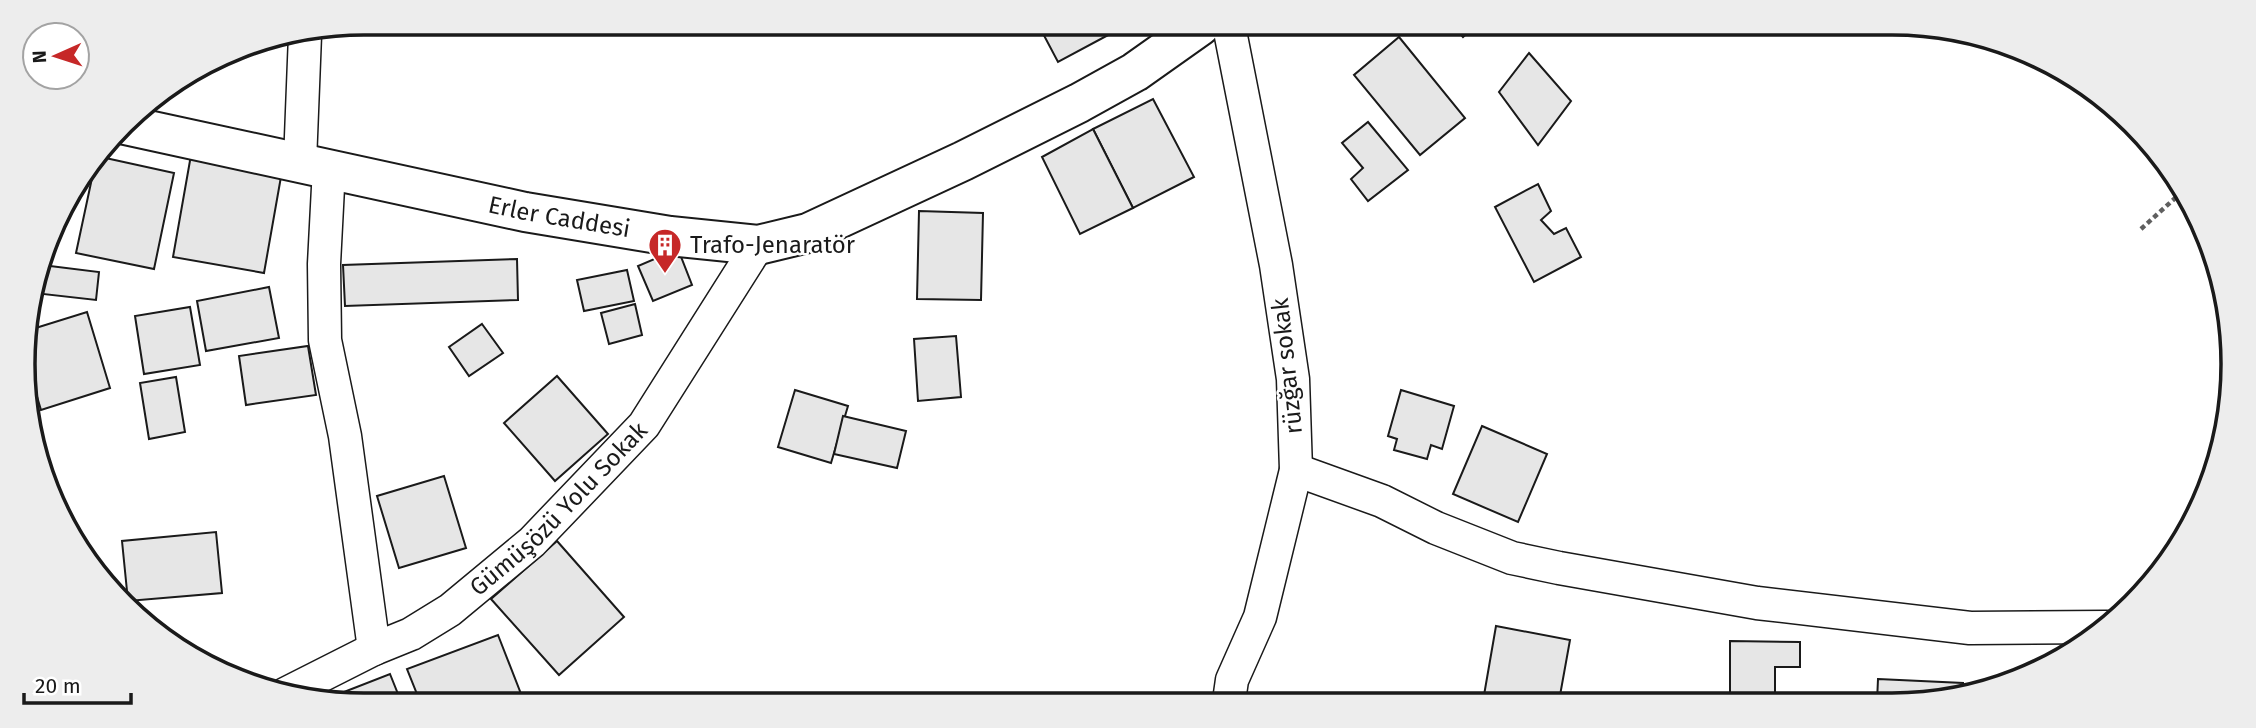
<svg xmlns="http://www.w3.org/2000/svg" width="2256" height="728" font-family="'Fira Sans',sans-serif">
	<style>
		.building { fill: #e6e6e6; stroke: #1a1a1a; stroke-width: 2 }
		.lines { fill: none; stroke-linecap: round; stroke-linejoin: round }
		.street-casing { stroke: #1a1a1a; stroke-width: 35 }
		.secondary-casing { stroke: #1a1a1a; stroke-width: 42 }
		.path { stroke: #5f5f5f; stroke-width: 4.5; stroke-dasharray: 5 3.5; stroke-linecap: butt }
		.street { stroke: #fff; stroke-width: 32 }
		.secondary { stroke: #fff; stroke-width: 38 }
		.labels { text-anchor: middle; stroke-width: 5; stroke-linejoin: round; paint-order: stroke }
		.street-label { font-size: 24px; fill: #1a1a1a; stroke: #fff }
		.poi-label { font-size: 24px; fill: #1a1a1a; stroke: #fff; text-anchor: start }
		.rim { fill: none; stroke: #1a1a1a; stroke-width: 3.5 }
	</style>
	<rect width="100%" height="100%" fill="#fff"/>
	<g class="building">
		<polygon points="1039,26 1125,26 1058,62"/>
		<polygon points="1454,27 1474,27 1463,37"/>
		<polygon points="1399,37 1465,118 1420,155 1354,75"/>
		<polygon points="1529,53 1571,101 1538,145 1499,92"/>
		<polygon points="1153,99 1194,177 1133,208 1093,129"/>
		<polygon points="1368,122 1408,170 1368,201 1351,179 1363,168 1342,143"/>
		<polygon points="1093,129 1133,208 1080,234 1042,157"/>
		<polygon points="191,155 282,171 264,273 173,257"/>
		<polygon points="101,157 174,173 154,269 76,253 95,164"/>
		<polygon points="1538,184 1551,211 1541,220 1554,234 1566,228 1581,257 1534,282 1495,207"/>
		<polygon points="919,211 983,213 981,300 917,299"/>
		<polygon points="678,249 692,285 653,301 638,266"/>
		<polygon points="517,259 518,300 345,306 343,265"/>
		<polygon points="42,265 99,272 96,300 34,293"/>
		<polygon points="627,270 634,301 584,311 577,280"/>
		<polygon points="269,287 279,338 206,351 197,301"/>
		<polygon points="635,304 642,335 609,344 601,313"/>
		<polygon points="190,307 200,365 144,374 135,316"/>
		<polygon points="87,312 110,388 41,410 29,370 26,331"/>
		<polygon points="482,324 503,353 469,376 449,347"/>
		<polygon points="956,336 961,397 918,401 914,339"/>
		<polygon points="308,346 316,395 246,405 239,356"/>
		<polygon points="557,376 608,434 555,481 504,423"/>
		<polygon points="176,377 185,432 149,439 140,383"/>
		<polygon points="795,390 848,406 831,463 778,447"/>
		<polygon points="1401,390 1454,406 1442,449 1431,445 1427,459 1394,450 1397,439 1388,436"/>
		<polygon points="843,416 906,431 897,468 834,454"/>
		<polygon points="1482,426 1547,454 1518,522 1453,494"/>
		<polygon points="444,476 466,548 399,568 377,496"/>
		<polygon points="216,532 222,593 128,601 122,541"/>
		<polygon points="557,541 624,617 559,675 491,599"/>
		<polygon points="1496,626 1570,640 1559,701 1483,701"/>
		<polygon points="498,635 523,699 419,699 407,669"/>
		<polygon points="1730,641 1800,642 1800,667 1775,667 1775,702 1730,702"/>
		<polygon points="390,674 400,699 326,699"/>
		<polygon points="1878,679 1963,683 1963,694 1937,702 1877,702"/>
	</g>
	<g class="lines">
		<defs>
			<g id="street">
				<polyline points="300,162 305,35"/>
				<polyline points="329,168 324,264 325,340 345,436 374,649"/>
				<polyline points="1296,470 1382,501 1436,528 1512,558 1559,568 1757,603 1970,628 2107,627"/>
				<path id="s1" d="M285,694L374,649L411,634L450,610L532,542L644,425L758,245"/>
				<polyline points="1229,701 1232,680 1260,617 1296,470 1293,379 1276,265 1229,26"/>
			</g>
			<g id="secondary">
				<path id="s2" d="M125,125L525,212L670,236L758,245L808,233L963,161L1079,103L1135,72L1200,26"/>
			</g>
		</defs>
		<use href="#street" class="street-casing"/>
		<use href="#secondary" class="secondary-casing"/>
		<polyline class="path" points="2141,229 2183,191"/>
		<use href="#street" class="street"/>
		<use href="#secondary" class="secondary"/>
	</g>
	<defs>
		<symbol id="building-pin" viewBox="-11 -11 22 30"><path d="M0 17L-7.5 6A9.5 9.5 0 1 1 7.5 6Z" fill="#c62828" stroke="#fff"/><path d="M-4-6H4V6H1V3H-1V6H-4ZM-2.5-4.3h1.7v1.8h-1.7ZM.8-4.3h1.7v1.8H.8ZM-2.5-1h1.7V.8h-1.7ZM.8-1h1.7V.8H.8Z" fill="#fff"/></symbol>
	</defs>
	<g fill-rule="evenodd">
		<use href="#building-pin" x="646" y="226" width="38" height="52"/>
	</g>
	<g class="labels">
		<g class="street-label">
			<text dy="8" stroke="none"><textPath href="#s2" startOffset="444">Erler Caddesi</textPath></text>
			<text transform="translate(1287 366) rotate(-96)" y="8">rüzğar sokak</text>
			<text dy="8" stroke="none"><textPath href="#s1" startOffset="334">Gümüşözü Yolu Sokak</textPath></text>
		</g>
		<g class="poi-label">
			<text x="690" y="253">Trafo-Jenaratör</text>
		</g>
	</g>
	<path d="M0 0H2256V728H0ZM364 35H1892A329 329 0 0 1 2221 364V364A329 329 0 0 1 1892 693H364A329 329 0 0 1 35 364V364A329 329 0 0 1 364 35Z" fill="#ededed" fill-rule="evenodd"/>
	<path class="rim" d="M364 35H1892A329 329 0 0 1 2221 364V364A329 329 0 0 1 1892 693H364A329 329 0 0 1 35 364V364A329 329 0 0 1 364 35Z"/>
	<g transform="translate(56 56) rotate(267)"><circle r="33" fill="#ffffff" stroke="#a3a3a3" stroke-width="2"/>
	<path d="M0-5L12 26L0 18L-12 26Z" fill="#c62828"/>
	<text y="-10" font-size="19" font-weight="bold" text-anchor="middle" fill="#1a1a1a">N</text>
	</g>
	<path d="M24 693v10h107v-10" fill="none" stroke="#1a1a1a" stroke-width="3.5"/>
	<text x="35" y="693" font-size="21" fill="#1a1a1a" stroke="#ffffff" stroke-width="5" paint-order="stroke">20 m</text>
</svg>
